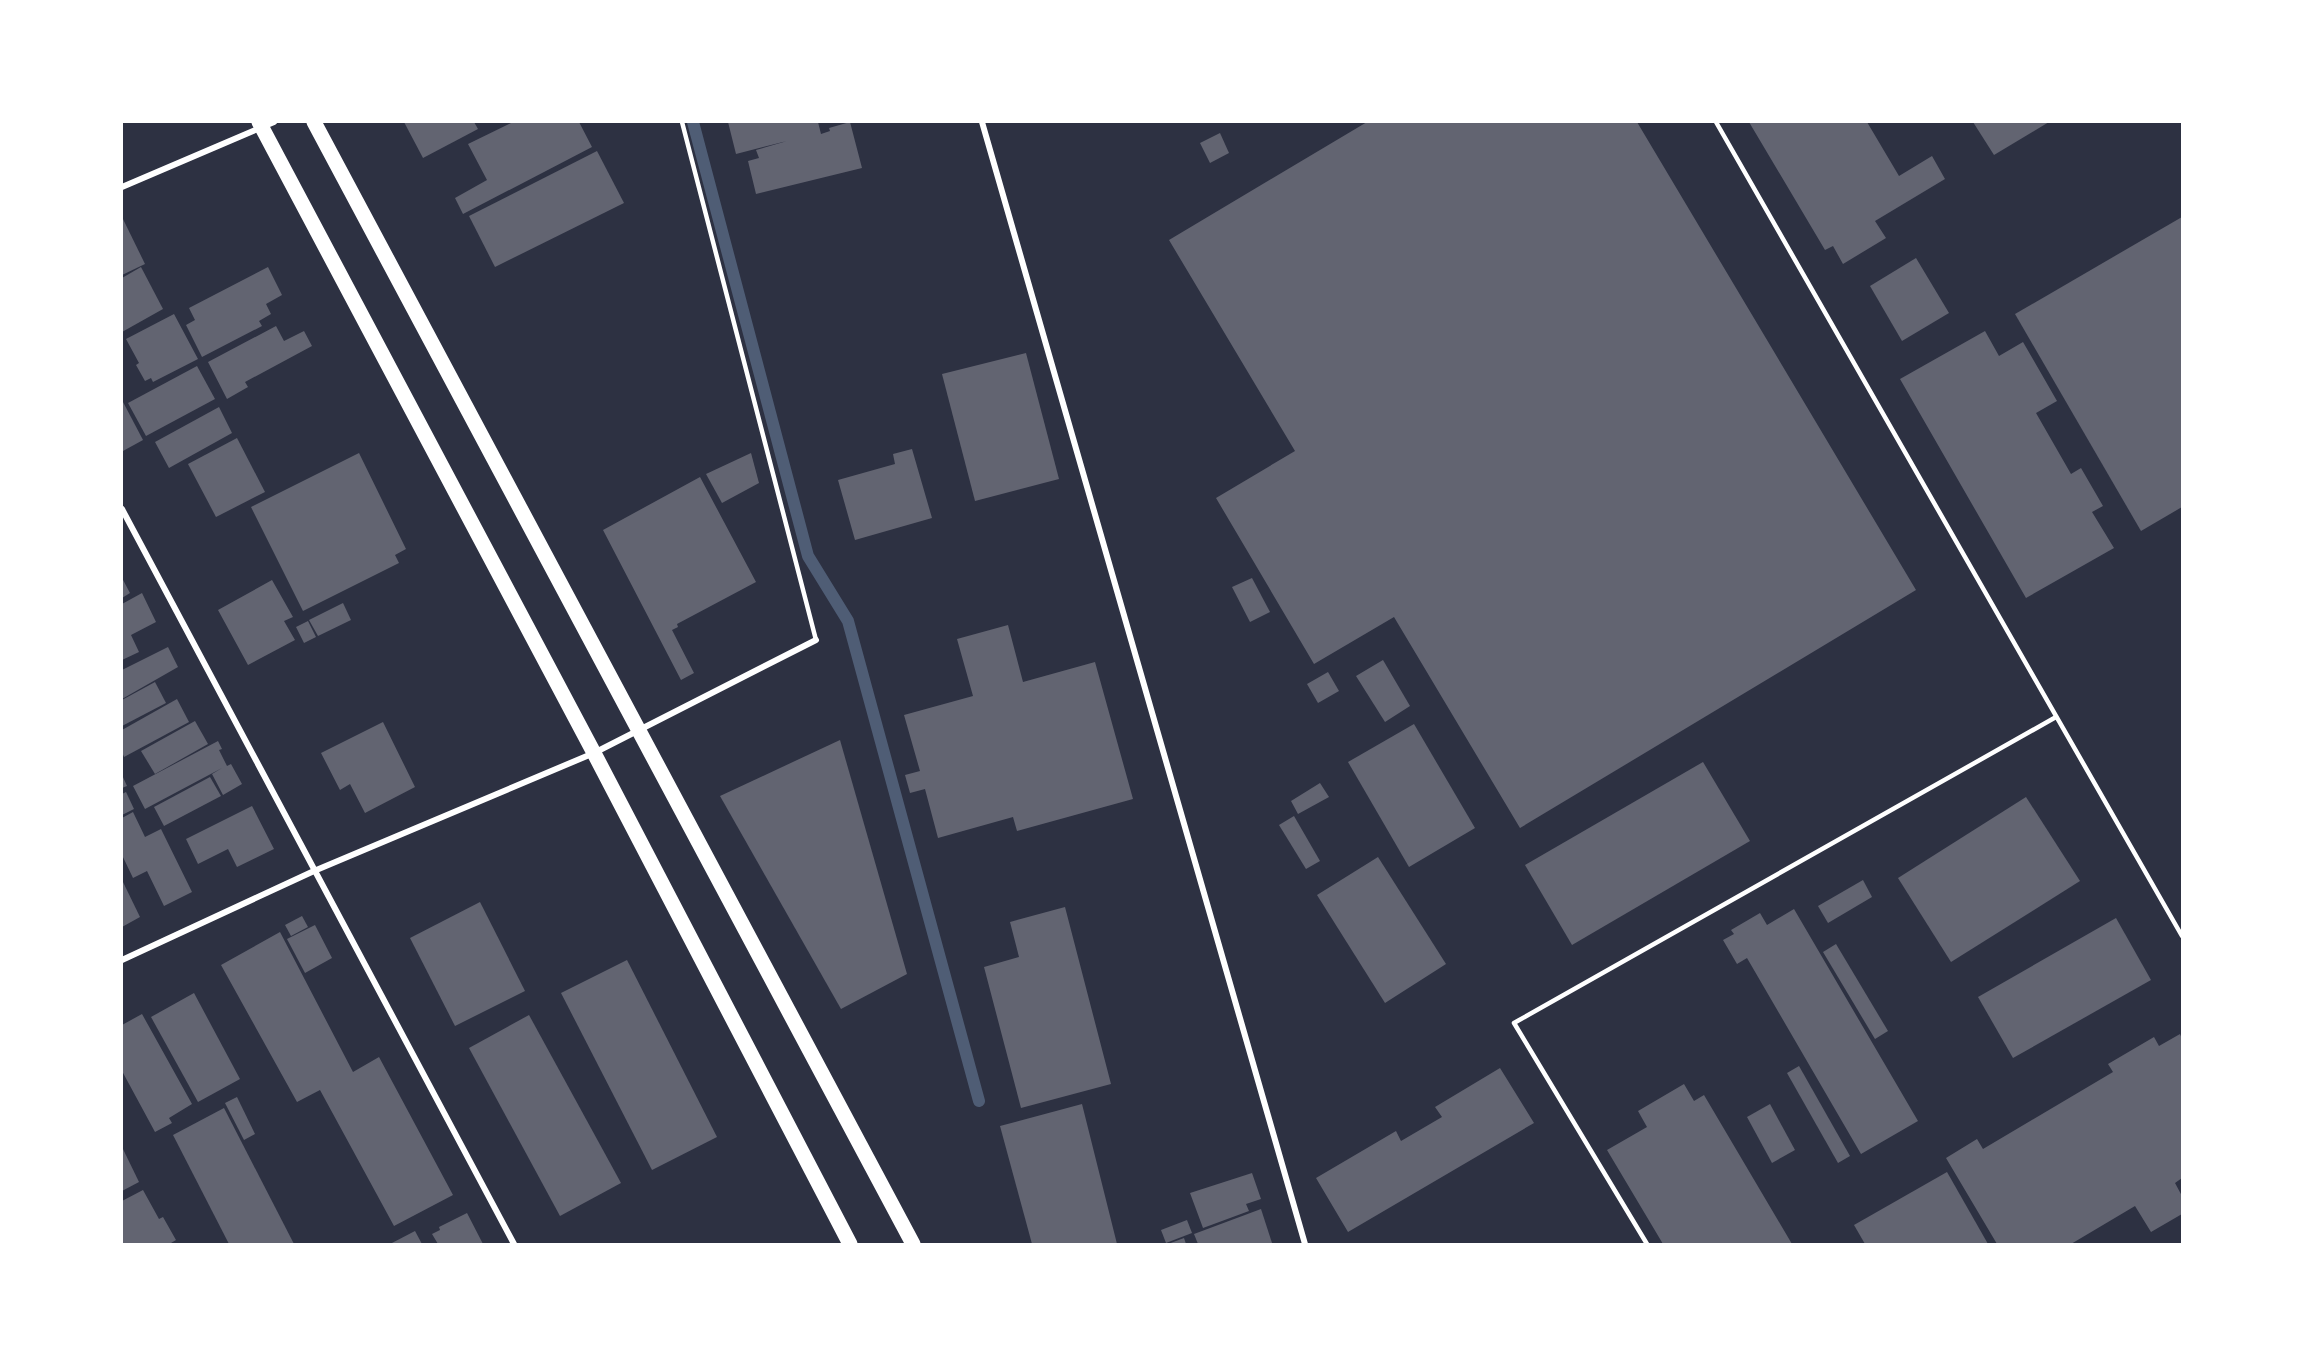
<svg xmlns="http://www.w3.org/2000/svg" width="2304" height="1366" font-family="Signika,sans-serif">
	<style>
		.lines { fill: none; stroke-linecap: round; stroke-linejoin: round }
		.stream { stroke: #4f5d75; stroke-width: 12 }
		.building { fill: #626471 }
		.service { stroke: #fff; stroke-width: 4.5 }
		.minor { stroke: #fff; stroke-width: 6 }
		.primary { stroke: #fff; stroke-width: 15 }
	</style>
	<rect width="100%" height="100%" fill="#2d3142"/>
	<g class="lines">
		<polyline class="stream" points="693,122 808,556 848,621 979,1101"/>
	</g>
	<g class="building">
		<polygon points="404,122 474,122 478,129 423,158"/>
		<polygon points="513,122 579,122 592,147 463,214 455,198 487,180 468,144"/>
		<polygon points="728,122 818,122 821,134 830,131 829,128 850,122 862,168 756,194 748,161 759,158 756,150 787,141 736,154"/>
		<polygon points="1367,122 1637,122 1916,590 1520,828 1394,617 1314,664 1216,498 1295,451 1169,240"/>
		<polygon points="1749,122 1867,122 1899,176 1932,156 1945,179 1875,221 1886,238 1843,264 1833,246 1825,250"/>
		<polygon points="1973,122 2049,122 1994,155"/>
		<polygon points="1220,133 1229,153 1210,163 1200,143"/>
		<polygon points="597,151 624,203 495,267 469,216"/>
		<polygon points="122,217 145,264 122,275"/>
		<polygon points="2182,217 2182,507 2141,531 2015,314"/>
		<polygon points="1916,258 1949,313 1902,341 1870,286"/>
		<polygon points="141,267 163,309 122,332 122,278"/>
		<polygon points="268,267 282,295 266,304 271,314 259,321 262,326 202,357 186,325 195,320 189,308"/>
		<polygon points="174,314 198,359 153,382 151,378 145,381 136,365 139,363 126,339"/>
		<polygon points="276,326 284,341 304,331 312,346 245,382 248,387 227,399 208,362"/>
		<polygon points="1985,331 1999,356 2023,342 2057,401 2036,413 2071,474 2081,468 2103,506 2092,512 2114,548 2026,598 1900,379"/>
		<polygon points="1026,353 1059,479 975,501 942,374"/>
		<polygon points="197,366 215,399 146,436 128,403"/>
		<polygon points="123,402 143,440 123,451 122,403"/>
		<polygon points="219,407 232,433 169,468 155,442"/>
		<polygon points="237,438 265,492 216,517 188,464"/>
		<polygon points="912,449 932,518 855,540 838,480 895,464 893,454"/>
		<polygon points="359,453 406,549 395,555 399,563 303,611 251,507"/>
		<polygon points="751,453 759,483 722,503 706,474"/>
		<polygon points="700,477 756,582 677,624 678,627 672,630 694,673 681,680 603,530"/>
		<polygon points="122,578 130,593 122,598"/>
		<polygon points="1252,578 1270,612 1250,622 1232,587"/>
		<polygon points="272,580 293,617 284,621 295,640 248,665 218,610"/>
		<polygon points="142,593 156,622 131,635 139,652 122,660 122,604"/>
		<polygon points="343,603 351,620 318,636 309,620"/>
		<polygon points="308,621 316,637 304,643 296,627"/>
		<polygon points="1008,625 1023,682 1095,662 1133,799 1017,831 1013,817 938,838 925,789 910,793 905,775 920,771 904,715 973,696 957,639"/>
		<polygon points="168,647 178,667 122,699 122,670"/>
		<polygon points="1383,660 1410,706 1385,722 1356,676"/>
		<polygon points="1328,672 1339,691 1318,703 1307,684"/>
		<polygon points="155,682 166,703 122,726 122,700"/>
		<polygon points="177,699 189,722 124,757 122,752 122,730"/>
		<polygon points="195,721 208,744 155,774 141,751"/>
		<polygon points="383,722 415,787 365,813 350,784 340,790 321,753"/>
		<polygon points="1414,724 1475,828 1409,867 1348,762"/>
		<polygon points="840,740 907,974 841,1009 720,796"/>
		<polygon points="218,741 222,749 219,750 227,766 231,764 242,784 223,795 212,774 222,768 145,809 133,786"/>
		<polygon points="1703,762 1750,841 1572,945 1525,865"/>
		<polygon points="122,775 127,786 122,788"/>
		<polygon points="210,777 221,796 164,826 154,807"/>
		<polygon points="1320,783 1329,797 1298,814 1291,801"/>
		<polygon points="126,792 134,809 122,815 122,794"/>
		<polygon points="2026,797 2080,881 1951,962 1898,878"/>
		<polygon points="252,806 274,849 237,867 228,849 198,864 186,839"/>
		<polygon points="133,812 145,837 161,829 192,892 164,906 147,871 133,878 122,855 122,818"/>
		<polygon points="1294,816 1320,861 1306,869 1279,825"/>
		<polygon points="1378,857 1446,964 1385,1003 1317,895"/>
		<polygon points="122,880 140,917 122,927"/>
		<polygon points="1863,880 1872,897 1828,923 1818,906"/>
		<polygon points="480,902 525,991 455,1026 410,938"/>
		<polygon points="1065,907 1111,1084 1021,1108 984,967 1019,957 1010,922"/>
		<polygon points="1794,909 1918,1121 1861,1154 1747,958 1737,964 1723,940 1734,934 1731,930 1760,913 1767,925"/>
		<polygon points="302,916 308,927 291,936 285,925"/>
		<polygon points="2116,918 2151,980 2013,1058 1978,997"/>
		<polygon points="315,925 332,958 305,973 287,939"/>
		<polygon points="280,932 353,1072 379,1057 453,1195 394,1226 320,1090 297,1102 221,965"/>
		<polygon points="1836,944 1888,1031 1875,1039 1823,952"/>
		<polygon points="627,960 717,1137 652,1170 561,993"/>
		<polygon points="194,993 240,1079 198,1102 151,1017"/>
		<polygon points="142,1014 192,1104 169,1118 172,1123 155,1132 122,1071 122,1025"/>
		<polygon points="529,1015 621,1183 560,1216 469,1048"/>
		<polygon points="2180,1034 2182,1039 2182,1178 2175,1183 2182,1196 2182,1214 2151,1232 2135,1206 2071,1244 1997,1244 1946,1158 1977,1139 1983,1149 2113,1072 2108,1064 2154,1037 2159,1046"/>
		<polygon points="1799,1066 1850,1156 1838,1163 1787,1073"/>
		<polygon points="1500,1068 1534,1123 1348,1232 1316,1178 1396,1131 1401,1141 1442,1117 1435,1107"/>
		<polygon points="1684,1084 1694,1101 1704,1095 1792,1244 1663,1244 1607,1150 1647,1127 1638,1111"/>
		<polygon points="237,1097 255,1134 244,1140 225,1103"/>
		<polygon points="1082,1104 1117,1244 1032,1244 1000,1126"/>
		<polygon points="1770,1104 1795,1150 1772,1163 1747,1117"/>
		<polygon points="224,1108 294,1244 229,1244 173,1135"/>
		<polygon points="122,1147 139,1182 122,1191"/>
		<polygon points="1947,1172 1988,1244 1865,1244 1854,1225"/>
		<polygon points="1252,1173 1261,1199 1246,1204 1249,1211 1203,1228 1190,1193"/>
		<polygon points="143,1190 159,1219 163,1217 176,1240 171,1243 172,1244 122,1244 122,1201"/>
		<polygon points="1261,1209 1272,1243 1267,1244 1198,1244 1194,1234"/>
		<polygon points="467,1213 483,1244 438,1244 432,1234 440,1230 439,1227"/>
		<polygon points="1187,1220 1192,1233 1166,1243 1161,1230"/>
		<polygon points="415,1231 422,1244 390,1244"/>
		<polygon points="1184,1238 1186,1244 1168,1244"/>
	</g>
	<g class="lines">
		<g class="service">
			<polyline points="682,122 816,640"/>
			<polyline points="1716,122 2182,936"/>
			<polyline points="1647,1244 1514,1023 2056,717"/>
		</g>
		<g class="minor">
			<polyline points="982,122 1305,1244"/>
			<polyline points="122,187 274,122"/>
			<polyline points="122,509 514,1244"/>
			<polyline points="122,960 314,871 594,753 816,640"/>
		</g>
		<g class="primary">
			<polyline points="259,122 594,753 850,1244"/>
			<polyline points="314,122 913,1244"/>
		</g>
	</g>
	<rect width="2304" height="1366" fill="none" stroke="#ffffff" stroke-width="246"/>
</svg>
